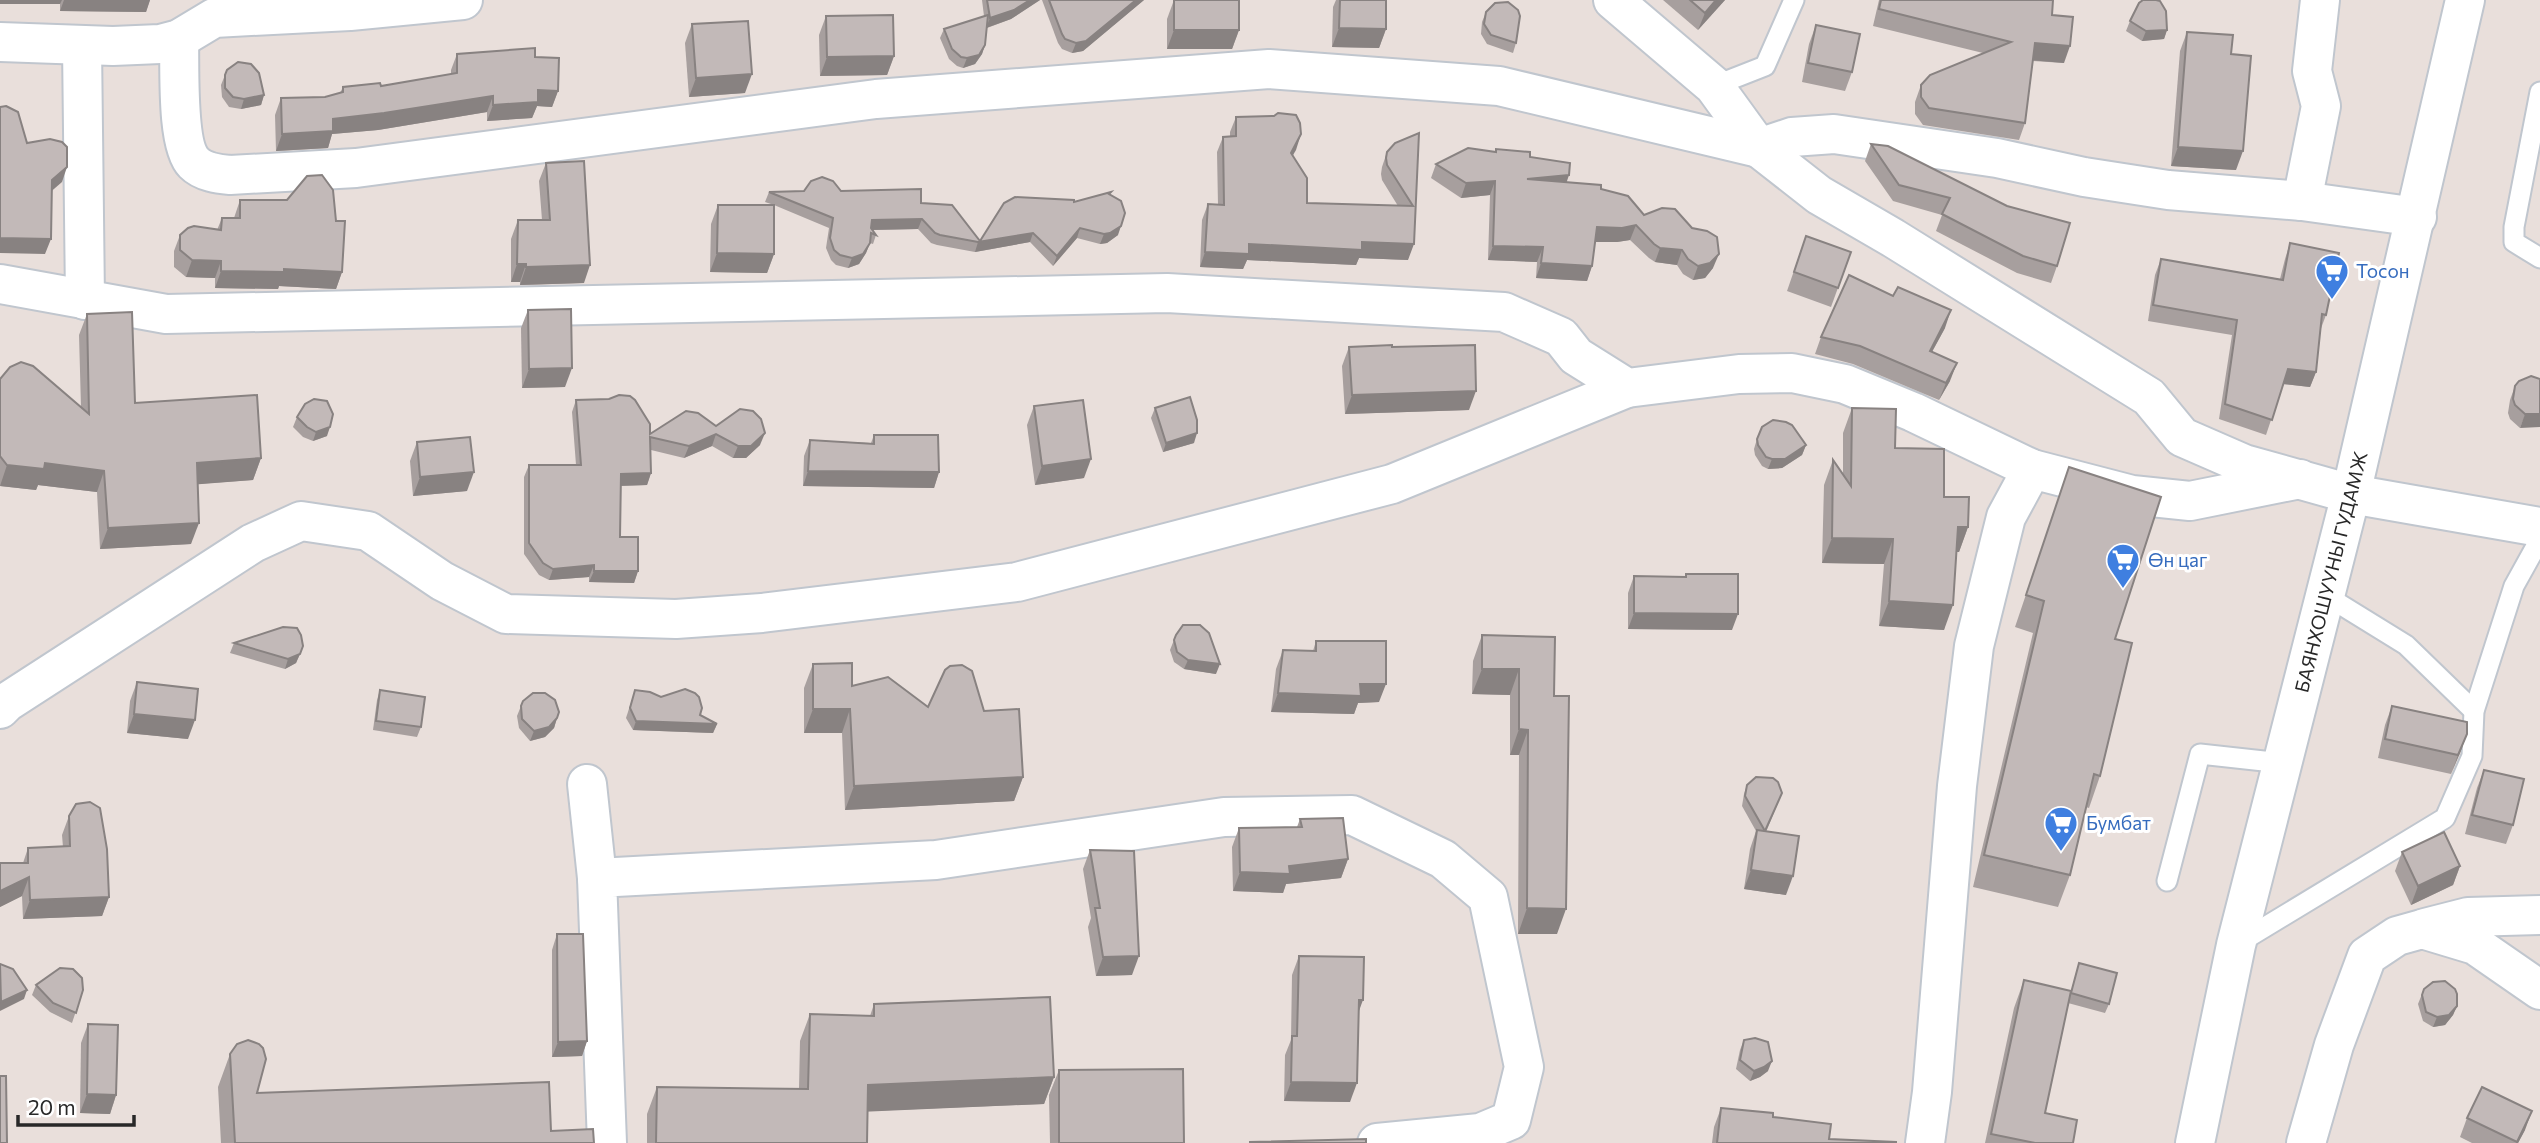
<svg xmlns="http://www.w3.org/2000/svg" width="2540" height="1143" font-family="Commissioner,sans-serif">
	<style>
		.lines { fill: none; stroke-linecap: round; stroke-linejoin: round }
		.service-casing { stroke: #c0c6ce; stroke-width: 23 }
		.minor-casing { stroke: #c0c6ce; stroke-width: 42 }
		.tertiary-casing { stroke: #c0c6ce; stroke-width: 42 }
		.secondary-casing { stroke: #c0c6ce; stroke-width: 42 }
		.service { stroke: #fff; stroke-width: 19 }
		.minor { stroke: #fff; stroke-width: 38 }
		.tertiary { stroke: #fff; stroke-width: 38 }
		.secondary { stroke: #fff; stroke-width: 38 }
		.wall { fill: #a79f9e }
		.shaded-wall { fill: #888281 }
		.building { fill: #c2b9b8; stroke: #888281; stroke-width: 2 }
		.labels { text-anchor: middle; stroke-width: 6; stroke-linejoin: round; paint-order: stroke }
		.shop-label { font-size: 19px; fill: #366cbe; stroke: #fff; text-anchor: start }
		.street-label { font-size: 19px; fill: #282828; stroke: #fff }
	</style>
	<rect width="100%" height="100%" fill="#e9dfdb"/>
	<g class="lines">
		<defs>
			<g id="service">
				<polyline points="1714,86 1765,66 1794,0"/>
				<polyline points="2540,92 2514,227 2514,242 2540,258"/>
				<polyline points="2325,595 2406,645 2474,711"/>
				<polyline points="2167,881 2200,754 2282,763"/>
				<polyline points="2237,944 2445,818 2472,756 2474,711 2514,586 2540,539"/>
			</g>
			<g id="minor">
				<polyline points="1613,0 1714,86 1759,148 1819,195 1893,238 2149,397 2182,437 2244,464 2351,494"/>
				<path d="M179,39C180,67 176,145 194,163C203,172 218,174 230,175L356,168L876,99L1269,69L1499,86L1759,148L1792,137L1834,134L1997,158L2084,177L2168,190L2302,201L2417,217"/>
				<polyline points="0,42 113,46 160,44 179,39 214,18 350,11 463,0"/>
				<polyline points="82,45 85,300"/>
				<polyline points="2302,201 2321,106 2312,71 2320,0"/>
				<polyline points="0,284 166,314 1167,293 1504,312 1561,337 1576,356 1627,388 1739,374 1792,373 1845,384 1913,412 2032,469 2132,495 2190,501 2300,479"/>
				<polyline points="0,709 7,702 253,543 301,521 368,531 442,581 506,614 676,619 762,613 1017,582 1392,484 1627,388"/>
				<polyline points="587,784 597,878"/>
				<polyline points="2425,928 2468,917 2540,915"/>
				<polyline points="607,1143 597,878 936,860 1224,817 1352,815 1443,859 1488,897 1524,1067 1511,1120 1480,1133 1377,1143"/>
				<polyline points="1925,1143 1932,1092 1957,786 1974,646 2006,517 2032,469"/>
				<polyline points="2306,1143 2334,1045 2367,956 2397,936 2422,929 2475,945 2540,990"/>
			</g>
			<polyline id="tertiary" points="2351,494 2540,527"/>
			<polyline id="secondary" points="2195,1143 2236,945 2351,494 2465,0"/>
		</defs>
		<use href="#service" class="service-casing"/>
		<use href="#minor" class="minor-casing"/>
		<use href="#tertiary" class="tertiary-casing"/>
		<use href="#secondary" class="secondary-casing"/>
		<use href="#service" class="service"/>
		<use href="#minor" class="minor"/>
		<use href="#tertiary" class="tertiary"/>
		<use href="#secondary" class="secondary"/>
	</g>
	<g class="wall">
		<polygon points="0,0 150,0 146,12 60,11 60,4 0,4"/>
		<polygon points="982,0 1040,0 1011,19 987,28 985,45 982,54 975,64 963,68 957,66 949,59 940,38 944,29 984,16"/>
		<polygon points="1042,0 1144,0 1083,51 1072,53 1062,49 1058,43"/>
		<polygon points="1174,0 1239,30 1232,49 1167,49 1167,19"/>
		<polygon points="1336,0 1386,0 1386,29 1379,48 1332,47 1333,7"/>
		<polygon points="1663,0 1725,0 1698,30"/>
		<polygon points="1879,0 2053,0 2052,15 2064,63 2033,61 2025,123 2019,140 1923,125 1915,114 1915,102 1921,85 1983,53 1873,26"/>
		<polygon points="1486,12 1516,43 1513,53 1487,44 1481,34 1482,22"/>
		<polygon points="826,16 894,56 887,75 820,76 819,35"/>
		<polygon points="2130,21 2167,30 2164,39 2142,41 2126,31"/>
		<polygon points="692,24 745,93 689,97 685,43"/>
		<polygon points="1816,25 1852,72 1845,91 1802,82 1809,44"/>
		<polygon points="2187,32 2231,54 2236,170 2171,166 2180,51"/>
		<polygon points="457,54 535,57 558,91 552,107 537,106 532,118 487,121 487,112 378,130 332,134 328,148 276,151 275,115 281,98 325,97 340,93 343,87 381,86 451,74 451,70"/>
		<polygon points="225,75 264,95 261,105 241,109 229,107 222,97 221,85"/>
		<polygon points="1236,117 1301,134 1292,156 1307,203 1398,206 1382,180 1381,174 1382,167 1387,152 1419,133 1408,260 1359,258 1356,265 1247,260 1243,269 1200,267 1202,220 1208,204 1218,205 1217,152 1223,137 1230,136 1230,132"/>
		<polygon points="1871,144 2057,266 2051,283 2017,273 1936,231 1942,215 1893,201 1865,161"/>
		<polygon points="1496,149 1530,157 1567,182 1601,189 1644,215 1713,268 1705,278 1693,280 1683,274 1677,265 1655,262 1649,258 1630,240 1617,242 1595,242 1592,266 1587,281 1536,278 1537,262 1488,260 1490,195 1461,198 1431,178 1436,164 1495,152"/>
		<polygon points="546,163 584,283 520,285 520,282 511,282 511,239 518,220 542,220 539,181"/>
		<polygon points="841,191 921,203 980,241 1074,202 1111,192 1110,195 1118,235 1107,243 1100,244 1077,238 1053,266 1030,242 975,252 937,245 931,243 918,229 873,230 876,235 873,244 870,243 866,253 859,264 848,268 836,265 831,260 826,248 829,228 774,205 774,254 767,273 710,272 711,224 718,205 774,205 765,202 769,192"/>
		<polygon points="240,200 342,272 336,289 279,286 278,289 215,288 215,278 186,277 174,267 174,251 180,235 217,230 222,218 234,218"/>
		<polygon points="1806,236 1851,252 1831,307 1787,291"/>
		<polygon points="2290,243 2326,315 2320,331 2316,372 2310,387 2283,384 2266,435 2219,419 2232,335 2148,321 2155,275 2161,259 2280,279 2285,259"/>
		<polygon points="528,310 565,387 522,388 521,328"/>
		<polygon points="87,314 135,403 261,458 253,480 197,484 191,544 100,549 97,492 38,485 36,490 0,486 0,379 81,407 79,335"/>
		<polygon points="1945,328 1932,352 1950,381 1939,400 1853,364 1815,354 1821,337"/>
		<polygon points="1349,347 1392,347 1469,410 1345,414 1342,366"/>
		<polygon points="2540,379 2520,428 2510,419 2508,413 2510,400 2515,386"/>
		<polygon points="576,400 650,434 716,426 760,445 746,458 733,458 712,446 684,458 651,450 651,473 647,485 620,486 620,537 638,571 634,583 589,582 589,577 549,580 539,575 524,554 524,477 529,465 576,465 572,412"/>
		<polygon points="1034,406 1084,478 1035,485 1027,425"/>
		<polygon points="1155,408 1194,443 1163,452 1151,418"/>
		<polygon points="1852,408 1895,448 1944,497 1968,527 1959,552 1957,552 1944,630 1879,626 1884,564 1822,563 1824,485 1833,460 1843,474 1843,433"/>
		<polygon points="297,417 327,436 313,441 303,437 293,427"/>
		<polygon points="874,435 939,472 934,488 803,486 804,456 810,440 871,443"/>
		<polygon points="1757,439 1806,445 1802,455 1782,468 1768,469 1762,466 1755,455 1754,449"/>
		<polygon points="417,442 467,491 413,496 410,461"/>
		<polygon points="2069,467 2115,639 2100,776 2089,808 2086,807 2070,875 2058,907 1973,887 2033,633 2015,627"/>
		<polygon points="1686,574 1732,630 1628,629 1628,593 1634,576 1685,577"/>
		<polygon points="1176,635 1216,674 1184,669 1174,662 1170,650"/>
		<polygon points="1482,635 1554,696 1557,934 1518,934 1519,755 1510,755 1510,695 1472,694 1473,661"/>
		<polygon points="1316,641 1379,702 1358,703 1354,714 1271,712 1276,669 1283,650 1313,651"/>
		<polygon points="234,643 303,646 296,663 285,669 230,653"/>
		<polygon points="813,664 852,686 928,707 984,711 1023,777 1014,801 845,810 842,733 804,733 804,688"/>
		<polygon points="137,682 188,739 127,733 130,701"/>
		<polygon points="380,690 421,727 417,737 373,730 377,700"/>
		<polygon points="635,690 661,697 717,724 713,733 633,730 626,718"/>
		<polygon points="521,706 557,718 554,728 545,737 530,741 519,728 517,716"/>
		<polygon points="2392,706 2467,734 2451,774 2378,758 2385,725"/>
		<polygon points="2484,770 2513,825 2506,844 2465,834 2477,788"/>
		<polygon points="1747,785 1778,803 1766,832 1786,895 1744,889 1750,849 1756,831 1742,806 1744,794"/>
		<polygon points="69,816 109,897 102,916 23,919 22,896 0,907 0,863 23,863 28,848 63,847 62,835"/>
		<polygon points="1300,819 1348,859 1341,878 1286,884 1283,893 1233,891 1232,847 1239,828 1297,827"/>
		<polygon points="1090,850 1132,975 1096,976 1088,927 1091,918 1083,869"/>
		<polygon points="2402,852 2460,866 2453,885 2411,905 2395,871"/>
		<polygon points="557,934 587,1041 582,1056 552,1057 552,950"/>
		<polygon points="1299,956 1359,1012 1350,1102 1284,1101 1285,1055 1291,1040 1292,975"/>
		<polygon points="2079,963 2109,1004 2105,1013 2068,1003 2045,1113 2073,1143 1985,1143 2014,1008 2024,980 2071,991"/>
		<polygon points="36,985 83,990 72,1023 50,1012 32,995"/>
		<polygon points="2424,989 2457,1006 2453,1015 2445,1025 2433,1027 2423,1021 2418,1004"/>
		<polygon points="874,1004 1054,1077 1044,1104 868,1111 867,1143 647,1143 647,1114 657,1087 799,1089 800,1041 810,1014 870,1016"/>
		<polygon points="88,1024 116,1095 110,1114 80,1113 81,1043"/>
		<polygon points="1744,1040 1768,1071 1760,1077 1750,1081 1736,1069 1740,1050"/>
		<polygon points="230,1054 257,1093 551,1131 594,1143 221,1143 218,1087"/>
		<polygon points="1059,1070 1184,1143 1050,1143 1049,1095"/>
		<polygon points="1721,1108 1773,1117 1829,1139 1896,1143 1712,1143 1714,1127"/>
		<polygon points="2467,1118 2525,1130 2518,1143 2472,1143 2460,1137"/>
	</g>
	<g class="shaded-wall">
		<polygon points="0,0 62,0 60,4 0,4"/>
		<polygon points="64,0 150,0 146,12 60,11"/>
		<polygon points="1030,0 1040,0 1011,19 986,28 990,18"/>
		<polygon points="1136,0 1144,0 1083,51 1072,53 1076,43"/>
		<polygon points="1716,0 1725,0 1698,30 1705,13"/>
		<polygon points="1339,28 1386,29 1379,48 1332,47"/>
		<polygon points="1174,30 1239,30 1232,49 1167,49"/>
		<polygon points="2167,30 2164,39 2142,41 2146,31"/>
		<polygon points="2035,43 2070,46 2064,63 2029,60"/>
		<polygon points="985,45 982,54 975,64 963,68 967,58"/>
		<polygon points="894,56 887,75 820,76 827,57"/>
		<polygon points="752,74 745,93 689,97 696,78"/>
		<polygon points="538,90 558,91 552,107 537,106 532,118 487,121 493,105"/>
		<polygon points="264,95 261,105 241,109 244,99"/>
		<polygon points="493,96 487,112 378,130 332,134 328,148 276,151 282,134 333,119"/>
		<polygon points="1301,134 1296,150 1285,169 1291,153"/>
		<polygon points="2178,147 2243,151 2236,170 2171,166"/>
		<polygon points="67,167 62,182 47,195 52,180"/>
		<polygon points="1569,175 1564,190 1527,179"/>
		<polygon points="1495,181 1490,195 1461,198 1466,183"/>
		<polygon points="922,219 918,229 869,230 872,220"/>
		<polygon points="1636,225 1630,240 1617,242 1591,242 1597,227"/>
		<polygon points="1121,226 1118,235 1107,243 1100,244 1104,234"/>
		<polygon points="1080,228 1077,238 1053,266 1057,256"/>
		<polygon points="1033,233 1030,242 975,252 978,242"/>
		<polygon points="0,238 51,239 45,254 0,253"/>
		<polygon points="1362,242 1414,244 1408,260 1359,258 1356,265 1247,260 1243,269 1200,267 1205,252 1249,244"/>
		<polygon points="870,243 866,253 859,264 848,268 852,258"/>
		<polygon points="1493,246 1543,247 1537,262 1488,260"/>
		<polygon points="1660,248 1682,250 1677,265 1655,262"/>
		<polygon points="717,253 774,254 767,273 710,272"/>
		<polygon points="1719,254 1713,268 1705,278 1693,280 1698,266"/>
		<polygon points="192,260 221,261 215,278 186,277"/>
		<polygon points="1541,263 1592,266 1587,281 1536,278"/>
		<polygon points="517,264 526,264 520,282 511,282"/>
		<polygon points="590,265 584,283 520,285 526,267"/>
		<polygon points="284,269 342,272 336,289 279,286 278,289 215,288 221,271"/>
		<polygon points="1951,310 1945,328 1923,368 1930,351"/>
		<polygon points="1957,363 1950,381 1939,400 1946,383"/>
		<polygon points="572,368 565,387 522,388 529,369"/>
		<polygon points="2288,369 2316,372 2310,387 2283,384"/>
		<polygon points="1476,391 1469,410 1345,414 1352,395"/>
		<polygon points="2525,414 2540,414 2540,427 2520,428"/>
		<polygon points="330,427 327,436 313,441 316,432"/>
		<polygon points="765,433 760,445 746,458 733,458 738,446"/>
		<polygon points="1197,433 1194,443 1163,452 1166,443"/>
		<polygon points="716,434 712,446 684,458 689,446"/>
		<polygon points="1806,445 1802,455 1782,468 1768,469 1772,459"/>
		<polygon points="261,458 253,480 189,485 197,463"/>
		<polygon points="1091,459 1084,478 1035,485 1042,466"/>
		<polygon points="45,463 104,471 97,492 38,485 36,490 0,486 7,465"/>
		<polygon points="808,471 939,472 934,488 803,486"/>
		<polygon points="474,472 467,491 413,496 420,477"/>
		<polygon points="651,473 647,485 616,486 621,474"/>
		<polygon points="199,523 191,544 100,549 108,528"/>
		<polygon points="1958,527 1968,527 1959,552 1949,552"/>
		<polygon points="1832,538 1893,539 1884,564 1822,563"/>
		<polygon points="594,565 589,577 549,580 553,569"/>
		<polygon points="594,571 638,571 634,583 589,582"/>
		<polygon points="1889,601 1953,605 1944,630 1879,626"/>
		<polygon points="1634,613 1738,614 1732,630 1628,629"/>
		<polygon points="300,654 296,663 285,669 288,659"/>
		<polygon points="1188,660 1220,664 1216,674 1184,669"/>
		<polygon points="1482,669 1519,669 1510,695 1472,694"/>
		<polygon points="1360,684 1386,684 1379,702 1358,703 1354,714 1271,712 1278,693"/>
		<polygon points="813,709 850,709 842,733 804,733"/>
		<polygon points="134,714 195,720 188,739 127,733"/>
		<polygon points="557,718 554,728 545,737 530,741 534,731"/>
		<polygon points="636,721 717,724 713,733 633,730"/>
		<polygon points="1519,729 1528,730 1519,755 1510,755"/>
		<polygon points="2467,734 2460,753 2451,774 2458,755"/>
		<polygon points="1023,777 1014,801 845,810 854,786"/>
		<polygon points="1348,859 1341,878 1286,884 1283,893 1233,891 1240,872"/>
		<polygon points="2460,866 2453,885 2411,905 2418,886"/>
		<polygon points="1751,870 1793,876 1786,895 1744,889"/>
		<polygon points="29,877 22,896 0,907 0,891"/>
		<polygon points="109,897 102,916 23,919 30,900"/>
		<polygon points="1527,908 1566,909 1557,934 1518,934"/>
		<polygon points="1139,956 1132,975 1096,976 1103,957"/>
		<polygon points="27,990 24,999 0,1011 0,1002"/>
		<polygon points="1359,1000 1363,1000 1356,1019"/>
		<polygon points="2457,1006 2453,1015 2445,1025 2433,1027 2437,1017"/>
		<polygon points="587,1041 582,1056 552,1057 558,1042"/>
		<polygon points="1772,1061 1768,1071 1760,1077 1750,1081 1754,1071"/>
		<polygon points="1054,1077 1044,1104 859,1112 868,1085"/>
		<polygon points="1291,1082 1357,1083 1350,1102 1284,1101"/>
		<polygon points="87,1094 116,1095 110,1114 80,1113"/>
		<polygon points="2532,1111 2525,1130 2518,1143 2516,1143"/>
	</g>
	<g class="building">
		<polygon points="987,0 1030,0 1014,10 990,18"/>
		<polygon points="1049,0 1136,0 1086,41 1076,43 1065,39 1062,34"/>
		<rect x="1174" y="0" width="65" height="30"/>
		<polygon points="1340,0 1386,0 1386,29 1339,28"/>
		<polygon points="1690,0 1716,0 1705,13"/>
		<polygon points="1881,0 2053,0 2052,15 2073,17 2070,46 2035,43 2025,123 1929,108 1921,97 1921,85 1930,75 2011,42 1879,9"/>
		<polygon points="2143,0 2156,0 2160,1 2166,11 2167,30 2146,31 2130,21 2139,3"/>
		<polygon points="1508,2 1518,10 1520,16 1516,43 1491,35 1484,24 1486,12 1495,3"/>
		<polygon points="893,15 894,56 827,57 826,16"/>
		<polygon points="988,15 985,45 979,55 967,58 961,57 952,49 944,29"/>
		<polygon points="748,21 752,74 696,78 692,24"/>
		<polygon points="1816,25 1860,34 1852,72 1808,63"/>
		<polygon points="2187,32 2233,35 2231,54 2251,56 2243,151 2178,147"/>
		<polygon points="535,48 535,57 559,58 558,91 538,90 538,102 493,105 493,96 384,113 333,119 333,131 282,134 281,98 325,97 343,92 343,87 380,83 381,86 457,73 457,54"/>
		<polygon points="238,62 251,64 259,73 264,95 244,99 233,97 225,88 225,75 227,70"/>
		<polygon points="6,106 18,112 27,143 50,139 62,142 67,147 67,167 52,180 51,239 0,238 0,107"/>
		<polygon points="1278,113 1296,115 1300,123 1301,134 1291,153 1307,178 1307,203 1413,206 1387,165 1386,158 1387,152 1395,143 1419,133 1414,244 1362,242 1362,250 1249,244 1249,254 1205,252 1208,204 1224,205 1223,137 1236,136 1236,117 1274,116"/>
		<polygon points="1871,144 1888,146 2007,206 2070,223 2057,266 2023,256 1942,214 1950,198 1899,185"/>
		<polygon points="1468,148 1496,152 1496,149 1530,152 1530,157 1570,163 1569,175 1527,179 1601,185 1601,189 1628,196 1644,215 1662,208 1675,209 1692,228 1707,231 1717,237 1719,254 1710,263 1698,266 1688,259 1682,250 1660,248 1654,244 1636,225 1622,228 1597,227 1592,266 1541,263 1543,247 1493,246 1495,181 1466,183 1436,164"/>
		<polygon points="584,161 590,265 526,267 526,264 517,264 518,220 550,220 546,163"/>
		<polygon points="322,175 333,190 336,221 345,221 342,272 284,269 284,272 221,271 221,261 192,260 180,250 180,235 188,228 194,226 221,230 222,218 240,218 240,200 287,200 307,176"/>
		<polygon points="822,177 833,181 841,191 921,189 921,203 952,205 980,241 1004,203 1015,197 1074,200 1074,202 1111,192 1109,194 1121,201 1125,213 1121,226 1110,233 1104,234 1080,228 1057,256 1033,233 978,242 940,235 935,233 922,219 872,220 871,228 876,235 871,233 870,243 863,254 852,258 840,255 834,250 830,238 833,218 769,192 804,191 811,181"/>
		<polygon points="718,205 774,205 774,254 717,253"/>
		<polygon points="1806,236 1851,252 1838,288 1794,272"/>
		<polygon points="2290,243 2339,253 2326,315 2322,314 2316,372 2288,369 2272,420 2225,404 2237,320 2153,305 2161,259 2283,280"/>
		<polygon points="1849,275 1893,296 1898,287 1951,310 1930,351 1957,363 1946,383 1860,346 1821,337"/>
		<polygon points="571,309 572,368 529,369 528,310"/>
		<polygon points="132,312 135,403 257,395 261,458 197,463 199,523 108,528 104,471 45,463 44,469 7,465 0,456 0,379 10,367 21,362 33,366 89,414 87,314"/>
		<polygon points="1392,345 1392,347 1475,345 1476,391 1352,395 1349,347"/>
		<polygon points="2531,376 2540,379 2540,414 2525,414 2515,405 2513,399 2515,386 2519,381"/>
		<polygon points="619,395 630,396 635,400 650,424 650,434 686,411 698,413 716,426 740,409 753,411 761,419 765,433 751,446 738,446 716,434 689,446 650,437 651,473 621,474 620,537 638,537 638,571 594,571 594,565 553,569 543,563 529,543 529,465 581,465 576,400 609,399"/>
		<polygon points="1190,397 1197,420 1197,433 1166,443 1155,408"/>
		<polygon points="314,399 327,401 333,414 330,427 316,432 307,427 297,417 305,404"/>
		<polygon points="1083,400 1091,459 1042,466 1034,406"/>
		<polygon points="1852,408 1896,409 1895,448 1944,449 1944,497 1969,497 1968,527 1958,527 1953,605 1889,601 1893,539 1832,538 1833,460 1851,486"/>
		<polygon points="1773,420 1786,422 1792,425 1806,445 1785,459 1772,459 1766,457 1758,445 1757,439 1762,427"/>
		<polygon points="874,435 938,435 939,472 808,471 810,440 874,444"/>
		<polygon points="470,437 474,472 420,477 417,442"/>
		<polygon points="2069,467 2161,497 2115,639 2132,643 2100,776 2094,774 2070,875 1984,855 2044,601 2026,595"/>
		<polygon points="1686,574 1738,574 1738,614 1634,613 1634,576 1686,577"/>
		<polygon points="1183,625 1200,625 1209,633 1220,664 1188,660 1177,652 1174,640 1176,635"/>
		<polygon points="283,627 297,628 301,635 303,646 300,654 288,659 234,643"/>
		<polygon points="1482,635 1555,637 1554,696 1569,696 1566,909 1527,908 1528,730 1519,729 1519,669 1482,669"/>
		<polygon points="1316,641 1386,641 1386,684 1360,684 1361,696 1278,693 1283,650 1316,651"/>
		<polygon points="852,663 852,686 888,677 928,707 945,670 950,666 962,665 972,671 984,711 1019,709 1023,777 854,786 850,709 813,709 813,664"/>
		<polygon points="137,682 198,689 195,720 134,714"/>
		<polygon points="685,689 695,693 699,697 702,708 700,715 717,724 636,721 630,708 635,690 650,692 661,697"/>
		<polygon points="380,690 425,697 421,727 376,721"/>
		<polygon points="533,693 545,693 555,700 559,712 557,718 549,727 534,731 522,719 521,706 523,701"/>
		<polygon points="2392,706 2467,722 2467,734 2458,755 2385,739"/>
		<polygon points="2484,770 2524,779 2513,825 2472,815"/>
		<polygon points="1756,777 1773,778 1778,782 1782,793 1765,831 1745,796 1747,785"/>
		<polygon points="90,802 100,808 107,849 109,897 30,900 29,877 0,891 0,863 28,863 28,848 70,846 69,816 76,804"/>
		<polygon points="1343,818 1348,859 1289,866 1290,874 1240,872 1239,828 1302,827 1300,819"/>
		<polygon points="1757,830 1799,836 1793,876 1751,870"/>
		<polygon points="2444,832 2460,866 2418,886 2402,852"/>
		<polygon points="1090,850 1134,851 1139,956 1103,957 1095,908 1100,908"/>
		<polygon points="557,934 583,934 587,1041 558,1042"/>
		<polygon points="1299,956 1364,957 1363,1000 1359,1000 1357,1083 1291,1082 1292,1036 1297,1036"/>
		<polygon points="2079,963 2117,973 2109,1004 2071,993"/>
		<polygon points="0,964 13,969 27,990 1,1002"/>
		<polygon points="60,968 73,969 82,978 83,990 76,1013 53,1003 36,985"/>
		<polygon points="2024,980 2071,991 2045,1113 2077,1120 2073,1143 2035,1143 1991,1134"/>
		<polygon points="2445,981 2455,989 2457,994 2457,1006 2449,1015 2437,1017 2426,1012 2422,995 2424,989 2433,982"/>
		<polygon points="1050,997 1054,1077 868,1085 867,1143 656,1143 657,1087 808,1089 810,1014 874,1016 874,1004"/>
		<polygon points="88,1024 118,1025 116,1095 87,1094"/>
		<polygon points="1755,1038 1768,1042 1772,1061 1764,1067 1754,1071 1740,1060 1744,1040"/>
		<polygon points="248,1040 259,1044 263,1048 266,1059 257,1093 549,1082 551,1131 593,1129 594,1143 235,1143 230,1054 237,1044"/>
		<polygon points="1183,1069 1184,1143 1059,1143 1059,1070"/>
		<polygon points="0,1076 6,1076 7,1143 0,1143"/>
		<polygon points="2482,1087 2532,1111 2517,1142 2467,1118"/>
		<polygon points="1721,1108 1773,1113 1773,1117 1831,1124 1829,1139 1896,1142 1896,1143 1717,1143"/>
		<polygon points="1366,1139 1366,1143 1250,1143 1250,1142"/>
	</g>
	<defs>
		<symbol id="supermarket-pin" viewBox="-11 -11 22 30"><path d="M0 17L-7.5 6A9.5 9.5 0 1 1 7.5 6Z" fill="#3f7fe0" stroke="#fff"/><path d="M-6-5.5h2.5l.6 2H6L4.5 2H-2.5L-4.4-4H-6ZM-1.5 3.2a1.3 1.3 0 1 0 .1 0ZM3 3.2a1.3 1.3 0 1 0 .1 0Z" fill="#fff"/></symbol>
	</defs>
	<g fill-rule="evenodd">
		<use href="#supermarket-pin" x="2313" y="252" width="38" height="52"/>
		<use href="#supermarket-pin" x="2104" y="541" width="38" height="52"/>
		<use href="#supermarket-pin" x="2042" y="804" width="38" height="52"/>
	</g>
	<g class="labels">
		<g class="shop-label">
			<text x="2356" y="278">Тосон</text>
			<text x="2148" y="567">Өн цаг</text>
			<text x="2086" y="830">Бумбат</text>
		</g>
		<g class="street-label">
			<text transform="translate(2331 572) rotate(-76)" y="7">БАЯНХОШУУНЫ ГУДАМЖ</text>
		</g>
	</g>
	<path d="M18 1115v10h116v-10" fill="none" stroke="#282828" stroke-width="3.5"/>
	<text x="28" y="1115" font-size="21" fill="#282828" stroke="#ffffff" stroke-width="5" paint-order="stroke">20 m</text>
</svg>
